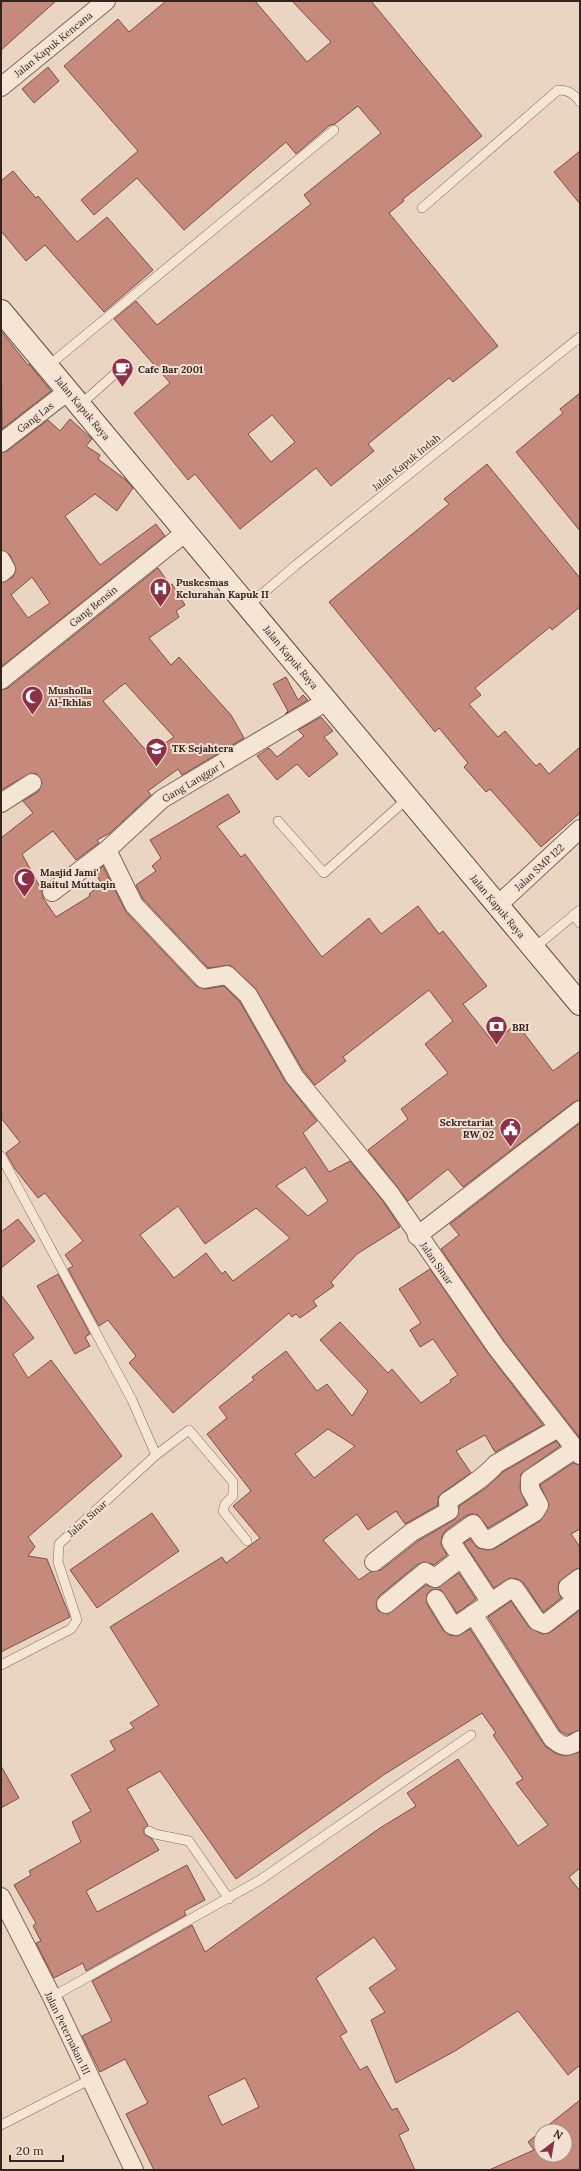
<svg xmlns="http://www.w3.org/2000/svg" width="581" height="2171" font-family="Lora,serif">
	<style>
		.building { fill: #c58a7c; stroke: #7f4e43; fill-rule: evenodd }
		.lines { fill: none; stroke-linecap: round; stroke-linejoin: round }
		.lane-casing { stroke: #82675b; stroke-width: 10 }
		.street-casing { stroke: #82675b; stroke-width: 20 }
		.secondary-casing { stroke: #64493f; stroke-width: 24 }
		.lane { stroke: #f5e5d5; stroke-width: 9 }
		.street { stroke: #f5e5d5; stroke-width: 18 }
		.secondary { stroke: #f5e5d5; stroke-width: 22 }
		.labels { text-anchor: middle; stroke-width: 4; stroke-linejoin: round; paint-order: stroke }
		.street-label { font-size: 10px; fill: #33241e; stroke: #f2e1d2 }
		.poi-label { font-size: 10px; font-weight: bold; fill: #33241e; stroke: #f2e1d2; text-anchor: start }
	</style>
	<rect width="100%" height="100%" fill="#ead5c3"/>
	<g class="building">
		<polygon points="1,1 56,1 1,50"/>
		<path d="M166,1H255L307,62L331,42L292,1H371L482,136L403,199L404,201L389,213L498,346L453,382L449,378L368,444L374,451L331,486L316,468L240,529L195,474L188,480L134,413L170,383L114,319L136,301L157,325L311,204L304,195L381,133L358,106L335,124L330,125L296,154L286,142L184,230L137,178L94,215L81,200L138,151L64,66L118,19L129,32ZM272,415L295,442L271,462L248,434Z"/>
		<polygon points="48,67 59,81 34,103 22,89"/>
		<polygon points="580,151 580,204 554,172"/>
		<polygon points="13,171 36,198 38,196 77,242 107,217 153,270 104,312 45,245 26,261 1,231 1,181"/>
		<polygon points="1,331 28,365 29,364 51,391 2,429"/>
		<polygon points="580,393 580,531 516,452 563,413 560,409"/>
		<path d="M70,419L92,439L86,446L100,455L98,459L126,480L133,488L117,511L95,494L65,516L100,565L156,524L165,536L1,667V583L13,577L16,569L10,555L1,550V453L7,451L48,420L60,431ZM32,577L50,603L28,618L11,595Z"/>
		<polygon points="487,464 580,578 580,607 552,630 550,627 475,688 481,695 469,704 498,737 505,731 536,766 540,763 549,774 580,747 580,813 541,847 490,789 486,792 464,767 468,763 439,728 435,732 329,602 449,504 444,499"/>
		<path d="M158,568L170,585L172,584L185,605L176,611L179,617L149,638L171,665L179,657L231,715L244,738L182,775L178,769L148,791L151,795L110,833L97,840L99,843L76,860L53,831L22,854L42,891L43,898L56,917L90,896L89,894L102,884L95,873L103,866L126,912L196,986L205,989L224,986L240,1002L285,1081L317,1121L303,1133L329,1172L350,1161L383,1201L400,1227L357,1254L331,1282L334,1286L313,1301L317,1306L300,1318L296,1314L292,1317L289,1313L173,1413L129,1363L136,1356L108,1320L99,1326L68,1269L73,1266L65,1255L83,1241L45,1193L38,1198L15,1169L6,1153L20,1142L1,1118V838L33,813L23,801L38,792L42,783L37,774L31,773L1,790V690L8,688ZM125,683L174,737L149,754L103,701ZM305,1167L328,1201L308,1216L276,1186ZM178,1206L205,1244L256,1208L290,1238L233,1281L225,1271L222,1274L206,1253L174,1278L140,1235Z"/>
		<polygon points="286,677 298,700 303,695 308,700 285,714 288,711 273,684"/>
		<polygon points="321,717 333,731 324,737 338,754 309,777 297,764 277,780 257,756 269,748 277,757 304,736 298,730"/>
		<polygon points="228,794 240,812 217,826 241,857 245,854 322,957 369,918 381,934 418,906 439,934 443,931 487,986 463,1004 493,1042 517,1024 553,1071 580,1051 580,1100 574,1102 463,1187 448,1169 408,1201 368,1150 408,1119 401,1109 448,1073 425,1044 453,1021 429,990 343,1057 346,1061 315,1085 303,1070 255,988 230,965 208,968 143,899 136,885 156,871 152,866 161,858 150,840"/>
		<polygon points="580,1123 580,1438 504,1341 441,1249 459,1235 450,1224"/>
		<polygon points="18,1219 35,1241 1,1268 1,1232"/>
		<path d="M430,1269L488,1353L543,1425L495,1452L485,1435L456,1451L471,1473L442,1493L438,1497V1505L405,1524L396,1511L368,1530L357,1514L323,1540L359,1580L370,1572L381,1570L418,1541L454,1520L458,1515L459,1506L486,1488L503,1472L556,1441L560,1446L521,1474L520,1489L527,1505L488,1528L478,1515L472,1514L467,1515L446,1530L442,1536L441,1544L447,1555L434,1565L425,1562L418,1564L379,1596L376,1605L378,1611L388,1614L426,1585L436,1588L459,1573L476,1599L457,1613L441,1590H431L427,1594V1604L443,1630L449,1635L458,1636L470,1629L545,1746L555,1753L564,1756L580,1752V1868L569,1877L580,1891V2065L568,2075L518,2011L455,2051L396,2083L371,2020L385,2012L369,1988L397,1969L374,1937L316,1978L347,2032L340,2036L360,2070L367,2066L392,2110L397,2108L409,2130L399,2135L415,2170H154L126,2114L148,2103L125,2059L100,2072L82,2036L112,2021L92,1981L192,1925L205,1952L380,1828L416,1806L407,1793L458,1759L518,1846L548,1825L516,1783L523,1779L493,1735L496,1733L482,1713L385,1774L236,1879L160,1771L127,1789L148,1825L144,1829V1834L152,1839L159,1850L86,1891L97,1912L187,1865L205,1900L184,1911L186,1915L86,1971L83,1963L54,1978L36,1943L41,1941L33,1926L36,1923L14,1885L31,1875L29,1871L81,1842L72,1822L91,1811L71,1775L115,1750L110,1741L134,1728L130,1723L159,1705L110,1627L222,1557L226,1563L260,1538L233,1506L251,1491L207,1434L227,1418L219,1407L254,1380L252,1377L286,1351L317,1391L327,1384L352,1416L368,1391L320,1340L340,1322L388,1373L392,1369L421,1403L425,1400L451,1382L450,1380L458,1375L433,1339L420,1347L410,1330L421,1323L399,1289ZM328,1429L355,1446L314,1478L295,1454ZM245,2078L259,2107L222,2125L208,2096Z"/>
		<polygon points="58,1274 90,1334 85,1337 90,1346 75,1354 37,1286"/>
		<polygon points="1,1295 34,1338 13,1354 28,1378 51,1360 122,1456 28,1537 35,1547 28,1556 47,1559 70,1617 1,1652"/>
		<polygon points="573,1463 580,1465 580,1529 571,1534 580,1547 580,1568 574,1570 559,1582 558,1590 561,1598 543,1612 524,1583 518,1579 510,1578 494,1588 464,1543 470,1539 478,1548 487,1550 494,1549 540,1521 549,1505 540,1485"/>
		<polygon points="152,1513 179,1551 97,1608 70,1570"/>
		<polygon points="511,1601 529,1627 542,1634 551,1632 580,1610 580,1730 567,1735 560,1731 488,1617"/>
		<polygon points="1,1766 19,1798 1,1808"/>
		<polygon points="580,2100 580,2170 489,2170 534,2150 528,2142 541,2131 541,2155 565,2155 565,2131 541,2131"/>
	</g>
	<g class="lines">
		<defs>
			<g id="lane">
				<path d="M422,208L558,90C569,90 574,94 580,102"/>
				<polyline points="48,366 334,130"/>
				<polyline points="80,405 118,371"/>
				<polyline points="248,606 296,565 580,337"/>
				<polyline points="278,821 324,873 408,798"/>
				<polyline points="573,915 580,923"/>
				<polyline points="534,948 580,910"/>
				<polyline points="1,1156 132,1400 156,1455"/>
				<polyline points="1,1665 71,1629 77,1620 58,1562 59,1544 156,1455 189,1430 233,1482 233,1496 225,1504 223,1511 247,1541"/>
				<polyline points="149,1831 155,1834 189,1841 229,1899"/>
				<polyline points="52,1997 260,1880 471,1735"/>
				<polyline points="1,2125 91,2079"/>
			</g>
			<g id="street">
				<polyline points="1,87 106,1"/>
				<polyline points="1,443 59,398 69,393"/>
				<polyline points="1,560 6,569 1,573"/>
				<polyline points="1,680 186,532"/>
				<polyline points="1,803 32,783"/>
				<polyline points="107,850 134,905 204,979 227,975 248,995 294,1076 391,1195 496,1347 580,1455"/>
				<polyline points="52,892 107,850 162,799 327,701"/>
				<polyline points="498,905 580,829"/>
				<polyline points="417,1236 580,1110"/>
				<path d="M374,1562L412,1532L449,1511L448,1501C464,1490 483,1479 496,1464L558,1428"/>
				<polyline points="436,1599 452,1625 456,1626 512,1588 515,1589 537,1621 545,1624 576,1600 577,1598 568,1590 568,1587 580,1578"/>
				<polyline points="490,1601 451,1542 452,1539 473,1524 483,1539 489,1540 535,1512 539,1505 530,1489 530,1479 575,1449"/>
				<polyline points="386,1604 425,1572 435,1578 461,1558"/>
				<path d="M473,1614L552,1738C563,1748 568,1748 580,1740"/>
				<polyline points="1,1897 52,1997 134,2170"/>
			</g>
			<polyline id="secondary" points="1,311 580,1004"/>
		</defs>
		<use href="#lane" class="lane-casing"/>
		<use href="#street" class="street-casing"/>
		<use href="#secondary" class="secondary-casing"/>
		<use href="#lane" class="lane"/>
		<use href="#street" class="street"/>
		<use href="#secondary" class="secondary"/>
	</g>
	<defs>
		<symbol id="cafe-pin" viewBox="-11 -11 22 30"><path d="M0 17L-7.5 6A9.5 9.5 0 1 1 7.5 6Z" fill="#8c3146" stroke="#f2e1d2"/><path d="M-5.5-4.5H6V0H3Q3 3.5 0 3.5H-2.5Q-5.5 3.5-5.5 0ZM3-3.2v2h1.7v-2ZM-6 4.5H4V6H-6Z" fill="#fff"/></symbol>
		<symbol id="hospital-pin" viewBox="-11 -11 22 30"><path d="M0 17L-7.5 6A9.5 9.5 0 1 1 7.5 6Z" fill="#8c3146" stroke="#f2e1d2"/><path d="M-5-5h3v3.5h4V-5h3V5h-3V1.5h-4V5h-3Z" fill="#fff"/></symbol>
		<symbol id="mosque-pin" viewBox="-11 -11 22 30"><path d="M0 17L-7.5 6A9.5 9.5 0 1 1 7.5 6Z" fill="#8c3146" stroke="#f2e1d2"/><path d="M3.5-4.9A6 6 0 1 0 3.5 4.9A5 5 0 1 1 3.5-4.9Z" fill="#fff"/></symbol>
		<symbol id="school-pin" viewBox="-11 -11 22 30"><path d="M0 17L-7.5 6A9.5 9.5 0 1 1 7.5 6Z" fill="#8c3146" stroke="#f2e1d2"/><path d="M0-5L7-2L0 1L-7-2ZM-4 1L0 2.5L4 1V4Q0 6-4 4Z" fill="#fff"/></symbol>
		<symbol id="bank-pin" viewBox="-11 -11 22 30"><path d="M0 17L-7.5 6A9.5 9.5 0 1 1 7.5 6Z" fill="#8c3146" stroke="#f2e1d2"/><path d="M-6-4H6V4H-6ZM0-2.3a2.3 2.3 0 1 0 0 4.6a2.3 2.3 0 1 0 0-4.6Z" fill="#fff"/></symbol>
		<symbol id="civic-pin" viewBox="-11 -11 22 30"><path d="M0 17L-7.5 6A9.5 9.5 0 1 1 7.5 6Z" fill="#8c3146" stroke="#f2e1d2"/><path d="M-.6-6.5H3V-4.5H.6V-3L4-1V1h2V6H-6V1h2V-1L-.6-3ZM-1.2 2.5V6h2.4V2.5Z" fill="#fff"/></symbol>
	</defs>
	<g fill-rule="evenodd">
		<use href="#cafe-pin" x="110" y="356" width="25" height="34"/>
		<use href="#hospital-pin" x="148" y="576" width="25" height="34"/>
		<use href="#mosque-pin" x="20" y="684" width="25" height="34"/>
		<use href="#school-pin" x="144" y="736" width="25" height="34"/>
		<use href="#mosque-pin" x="12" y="866" width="25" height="34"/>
		<use href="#bank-pin" x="484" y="1014" width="25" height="34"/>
		<use href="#civic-pin" x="498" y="1116" width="25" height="34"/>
	</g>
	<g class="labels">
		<g class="street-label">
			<text transform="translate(53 44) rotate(-39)" y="4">Jalan Kapuk Kencana</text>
			<text transform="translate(83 408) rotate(50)" y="4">Jalan Kapuk Raya</text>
			<text transform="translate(35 417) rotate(-38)" y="4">Gang Las</text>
			<text transform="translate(406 462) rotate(-39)" y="4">Jalan Kapuk Indah</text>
			<text transform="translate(93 606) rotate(-39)" y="4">Gang Bensin</text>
			<text transform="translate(291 657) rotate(50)" y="4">Jalan Kapuk Raya</text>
			<text transform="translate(193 781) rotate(-31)" y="4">Gang Langgar I</text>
			<text transform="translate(539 867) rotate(-43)" y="4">Jalan SMP 122</text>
			<text transform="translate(498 906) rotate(50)" y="4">Jalan Kapuk Raya</text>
			<text transform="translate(437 1263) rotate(55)" y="4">Jalan Sinar</text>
			<text transform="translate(87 1518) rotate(-42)" y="4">Jalan Sinar</text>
			<text transform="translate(68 2033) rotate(64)" y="4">Jalan Peternakan III</text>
		</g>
		<g class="poi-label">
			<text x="138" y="373">Cafe Bar 2001</text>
			<text x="176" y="586">Puskesmas<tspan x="176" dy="12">Kelurahan Kapuk II</tspan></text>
			<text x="48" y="694">Musholla<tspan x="48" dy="12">Al-Ikhlas</tspan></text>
			<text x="172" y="752">TK Sejahtera</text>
			<text x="40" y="876">Masjid Jami'<tspan x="40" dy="12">Baitul Muttaqin</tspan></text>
			<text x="512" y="1031">BRI</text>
			<text x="494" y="1126" text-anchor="end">Sekretariat<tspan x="494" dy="12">RW 02</tspan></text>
		</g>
	</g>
	<rect width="581" height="2171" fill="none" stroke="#33241e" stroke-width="4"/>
	<g transform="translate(553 2143) rotate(31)"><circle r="19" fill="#f2e1d2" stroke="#a6958a"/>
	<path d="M0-3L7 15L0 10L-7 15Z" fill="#8c3146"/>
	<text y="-6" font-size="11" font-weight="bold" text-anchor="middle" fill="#33241e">N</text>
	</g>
	<path d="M10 2155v6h53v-6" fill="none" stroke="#33241e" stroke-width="2"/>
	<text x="16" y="2155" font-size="12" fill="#33241e" stroke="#f2e1d2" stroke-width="3" paint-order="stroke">20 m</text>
</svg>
